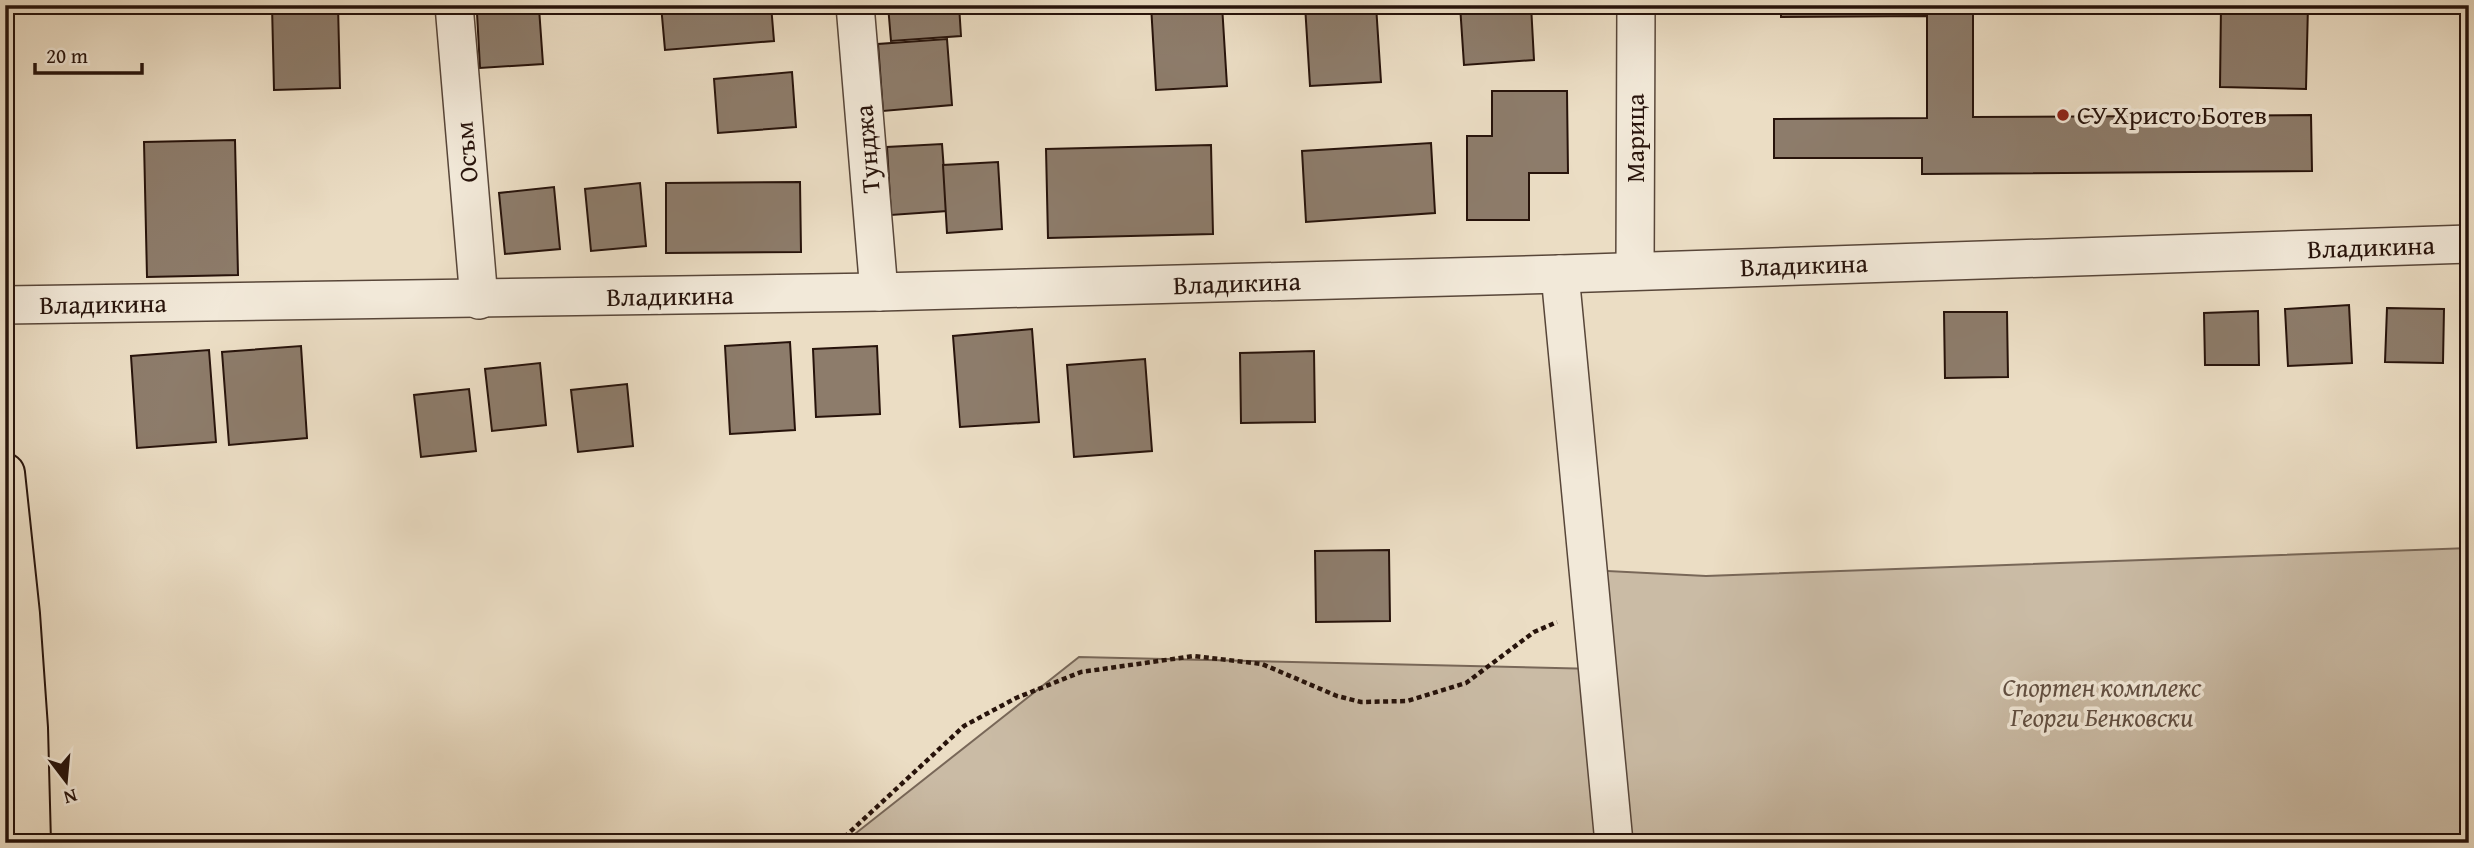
<svg xmlns="http://www.w3.org/2000/svg" width="2474" height="848" font-family="'Gentium Book Plus',serif">
	<style>
		.green { fill: #cabba5; stroke: #786758; stroke-width: 2 }
		.building { fill: #8d7c6b; stroke: #27130b; stroke-width: 2 }
		.lines { fill: none; stroke-linecap: round; stroke-linejoin: round }
		.minor-casing { stroke: #584639; stroke-width: 40 }
		.primary-casing { stroke: #27130b; stroke-width: 42 }
		.path { stroke: #27130b; stroke-width: 4.5; stroke-dasharray: 5 3.5; stroke-linecap: butt }
		.minor { stroke: #f2e9d9; stroke-width: 37 }
		.primary { stroke: #ebddc4; stroke-width: 38 }
		.poi-dot { fill: #8f2418; stroke: #f2e9d9; stroke-width: 2.5 }
		.labels { text-anchor: middle; stroke-width: 7; stroke-linejoin: round; paint-order: stroke }
		.poi-label { font-size: 26px; fill: #27130b; stroke: #f2e9d9; text-anchor: start }
		.street-label { font-size: 26px; fill: #27130b; stroke: #f2e9d9 }
		.park-label { font-size: 26px; font-style: italic; fill: #604e41; stroke: #f2e9d9 }
	</style>
	<rect width="100%" height="100%" fill="#ebddc4"/>
	<filter id="stains"><feTurbulence type="fractalNoise" baseFrequency=".00286" numOctaves="4"/><feColorMatrix values="0 0 0 0 .2 0 0 0 0 .09 0 0 0 0 .02 0 0 0 .5 -.17"/></filter>
	<radialGradient id="worn" r=".72"><stop offset=".6" stop-color="#630" stop-opacity="0"/><stop offset="1" stop-color="#630" stop-opacity=".3"/></radialGradient>
	<polygon class="green" points="2469,548 2469,843 849,843 851,837 1079,657 1597,669 1588,570 1706,576"/>
	<g class="building">
		<polygon points="272,5 338,5 340,88 274,90"/>
		<polygon points="661,5 771,5 774,41 665,50"/>
		<polygon points="888,5 959,5 961,36 891,41"/>
		<polygon points="1151,5 1222,5 1227,86 1156,90"/>
		<polygon points="1305,5 1376,5 1381,82 1310,86"/>
		<polygon points="1460,5 1531,5 1534,60 1464,65"/>
		<polygon points="1781,5 1973,5 1973,117 2311,115 2312,171 1922,174 1922,158 1774,158 1774,119 1927,118 1927,16 1781,17"/>
		<polygon points="2221,5 2308,5 2306,89 2220,87"/>
		<polygon points="539,8 543,64 480,68 477,13"/>
		<polygon points="947,39 952,105 883,111 878,44"/>
		<polygon points="792,72 796,127 718,133 714,79"/>
		<polygon points="1492,91 1567,91 1568,173 1529,173 1529,220 1467,220 1467,136 1492,136"/>
		<polygon points="235,140 238,275 147,277 144,142"/>
		<polygon points="1431,143 1435,213 1306,222 1302,151"/>
		<polygon points="942,144 947,211 891,215 887,147"/>
		<polygon points="1211,145 1213,234 1048,238 1046,149"/>
		<polygon points="998,162 1002,229 947,233 943,165"/>
		<polygon points="800,182 801,252 666,253 666,183"/>
		<polygon points="640,183 646,246 591,251 585,189"/>
		<polygon points="554,187 560,249 505,254 499,193"/>
		<polygon points="2349,305 2352,363 2288,366 2285,309"/>
		<polygon points="2387,308 2444,309 2443,363 2385,362"/>
		<polygon points="2258,311 2259,365 2205,365 2204,313"/>
		<polygon points="1944,312 2007,312 2008,377 1945,378"/>
		<polygon points="1032,329 1039,422 960,427 953,336"/>
		<polygon points="790,342 795,430 730,434 725,346"/>
		<polygon points="301,346 307,438 229,445 222,352"/>
		<polygon points="877,346 880,414 816,417 813,349"/>
		<polygon points="209,350 216,442 137,448 131,356"/>
		<polygon points="1314,351 1315,422 1241,423 1240,353"/>
		<polygon points="1145,359 1152,451 1074,457 1067,365"/>
		<polygon points="540,363 546,425 492,431 485,369"/>
		<polygon points="627,384 633,446 578,452 571,390"/>
		<polygon points="469,389 476,451 421,457 414,395"/>
		<polygon points="1389,550 1390,621 1316,622 1315,551"/>
	</g>
	<g class="lines">
		<defs>
			<g id="minor">
				<polyline points="454,5 479,300"/>
				<polyline points="855,5 879,292"/>
				<polyline points="1635,270 1636,5"/>
				<polyline points="1560,274 1614,843"/>
				<polyline points="5,305 879,292 1560,274 2469,244"/>
			</g>
			<polyline id="primary" points="5,473 20,614 28,728 31,843"/>
		</defs>
		<use href="#minor" class="minor-casing"/>
		<use href="#primary" class="primary-casing"/>
		<polyline class="path" points="838,843 964,726 1016,698 1081,672 1194,656 1262,664 1337,696 1361,702 1407,701 1466,683 1534,632 1557,622"/>
		<use href="#minor" class="minor"/>
		<use href="#primary" class="primary"/>
	</g>
	<circle class="poi-dot" cx="2063" cy="115" r="7"/>
	<g class="labels">
		<g class="poi-label">
			<text x="2077" y="124">СУ Христо Ботев</text>
		</g>
		<g class="street-label">
			<text transform="translate(1635 138) rotate(-90)" y="9">Марица</text>
			<text transform="translate(867 149) rotate(-95)" y="9">Тунджа</text>
			<text transform="translate(466 152) rotate(-95)" y="9">Осъм</text>
			<text transform="translate(2371 247) rotate(-2)" y="9">Владикина</text>
			<text transform="translate(1804 265) rotate(-2)" y="9">Владикина</text>
			<text transform="translate(1237 283) rotate(-2)" y="9">Владикина</text>
			<text transform="translate(670 296) rotate(-1)" y="9">Владикина</text>
			<text transform="translate(103 304) rotate(-1)" y="9">Владикина</text>
		</g>
		<g class="park-label">
			<text x="2102" y="696">Спортен комплекс<tspan x="2102" dy="30">Георги Бенковски</tspan></text>
		</g>
	</g>
	<rect width="2474" height="848" fill="none" stroke="#ebddc4" stroke-width="28"/>
	<rect x="7" y="7" width="2460" height="834" fill="none" stroke="#27130b" stroke-width="3.5"/>
	<rect x="14" y="14" width="2446" height="820" fill="none" stroke="#27130b" stroke-width="2"/>
	<g transform="translate(66 781) rotate(164)" stroke="#f2e9d9" stroke-width="5" paint-order="stroke">
	<path d="M0-5L12 26L0 18L-12 26Z" fill="#27130b"/>
	<text y="-10" font-size="19" font-weight="bold" text-anchor="middle" fill="#27130b">N</text>
	</g>
	<path d="M35 63v10h107v-10" fill="none" stroke="#27130b" stroke-width="3.5"/>
	<text x="46" y="63" font-size="21" fill="#27130b" stroke="#f2e9d9" stroke-width="5" paint-order="stroke">20 m</text>
	<rect width="100%" height="100%" filter="url(#stains)"/>
	<rect width="100%" height="100%" fill="url(#worn)"/>
</svg>
